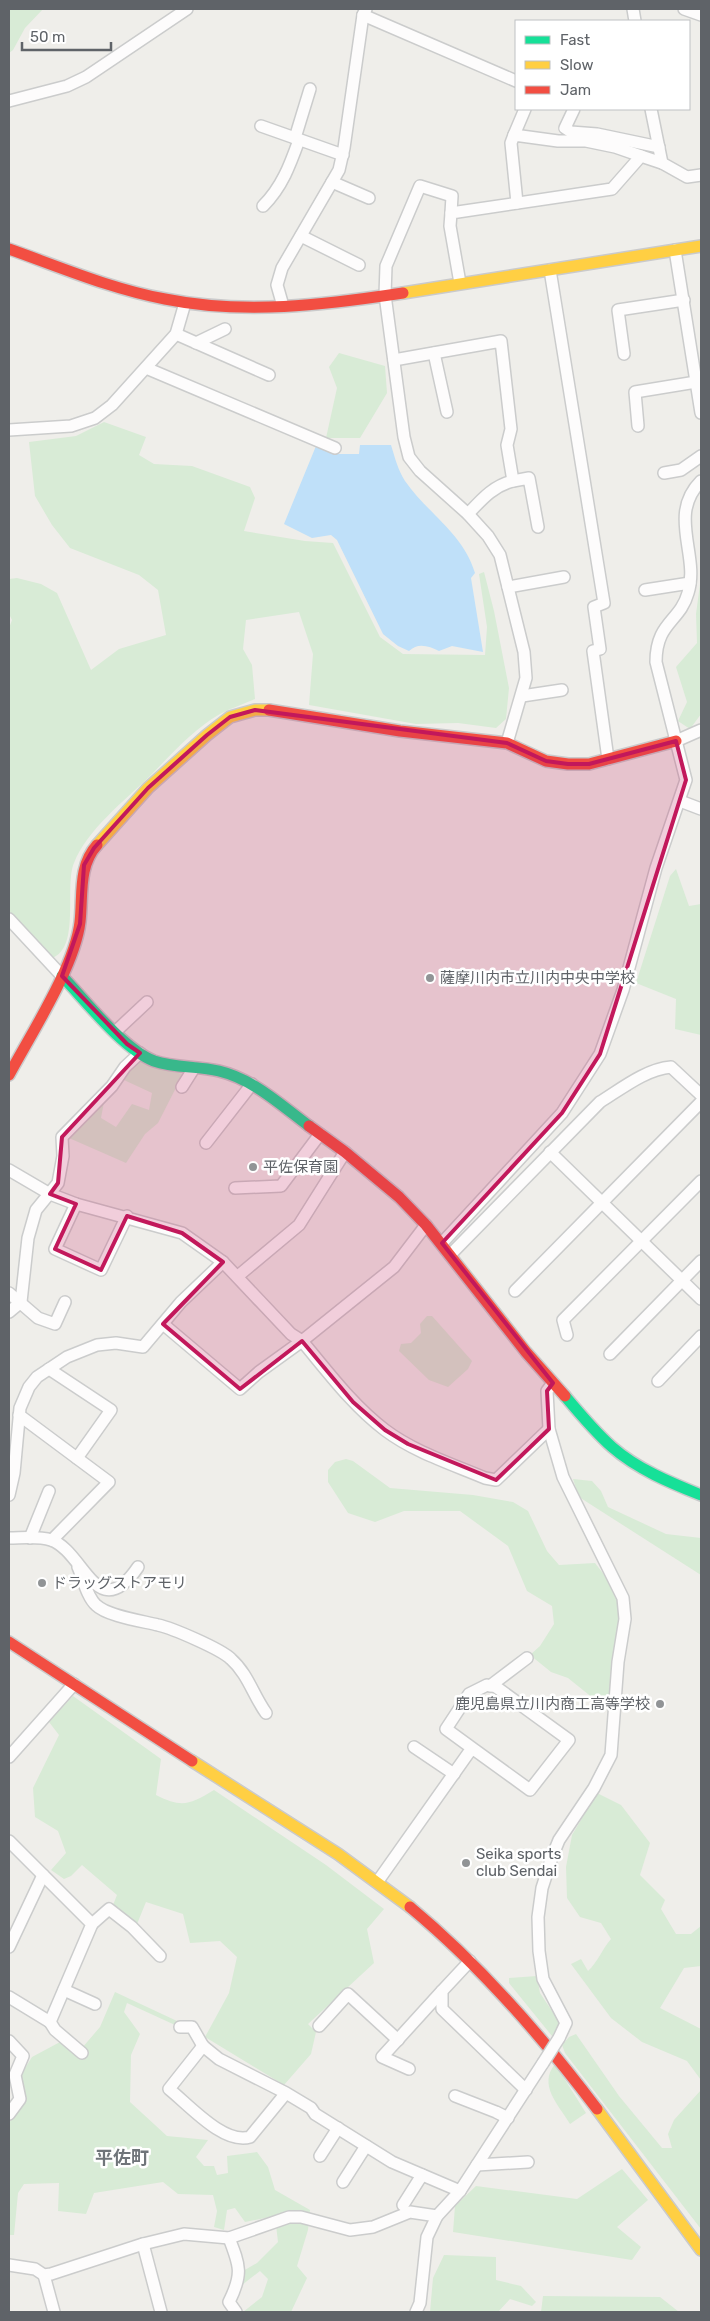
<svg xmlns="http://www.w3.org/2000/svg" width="710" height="2321" font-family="Rubik,'Noto Sans JP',sans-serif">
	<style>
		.green { fill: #d8ebd6 }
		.water { fill: #bfe0f9 }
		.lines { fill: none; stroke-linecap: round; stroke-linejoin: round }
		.street-casing { stroke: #cbcccc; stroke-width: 14 }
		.fast-casing { stroke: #cacacb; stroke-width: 14 }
		.slow-casing { stroke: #cacacb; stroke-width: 14 }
		.jam-casing { stroke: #cacacb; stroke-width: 14 }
		.street { stroke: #fdfcfc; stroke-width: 11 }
		.fast { stroke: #16e098; stroke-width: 11 }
		.slow { stroke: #ffcf43; stroke-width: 11 }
		.jam { stroke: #f24e42; stroke-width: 11 }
		.street-bridge-casing { stroke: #cbcccc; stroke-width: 14; stroke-linecap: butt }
		.street-bridge { stroke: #fdfcfc; stroke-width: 11 }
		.marked { fill: #c2185b; fill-opacity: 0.2; stroke: #c2185b; stroke-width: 4; stroke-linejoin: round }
		.poi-dot { fill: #919496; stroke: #fff; stroke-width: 2 }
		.labels { text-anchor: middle; stroke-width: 5; stroke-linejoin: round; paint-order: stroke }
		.poi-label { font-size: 15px; fill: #5f6368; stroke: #fff; text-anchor: start }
		.quarter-label { font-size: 18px; font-weight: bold; fill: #70757a; stroke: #fff }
	</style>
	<rect width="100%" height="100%" fill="#efeeea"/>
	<g class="green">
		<polygon points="9,9 43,9 25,28 13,50 9,53"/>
		<polygon points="339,353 385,366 387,393 360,438 326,438 337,388 329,367"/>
		<path d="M104,422L146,437L139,455L154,464L192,466L250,487L255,498L244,531L305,541L333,543L380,637L403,654L485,655L487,627L479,574L484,572L494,611L509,688L506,719L496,728L458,723L416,724L309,705L313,654L299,612L246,620L243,649L252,665L255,699C244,704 231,708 220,714C192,730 171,755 149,777C124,801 87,830 74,863C64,886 81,948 52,958L9,911V628L12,620L9,614V579L17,578L41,584L57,593L91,670L119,649L166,635L158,590L139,575L70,548L52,525L35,496L29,442L76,436Z"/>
		<polygon points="701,577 701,714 690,729 678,721 687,702 676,667 697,643 696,614"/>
		<polygon points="676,869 689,906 701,904 701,1035 675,1029 676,999 636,983 670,876"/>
		<polygon points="143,1059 155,1068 183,1074 158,1123 145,1134 126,1163 69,1138 104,1102 101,1118 116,1127 132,1104 149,1110 152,1093 124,1080 131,1068"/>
		<polygon points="427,1316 432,1316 472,1361 468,1369 448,1387 429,1380 399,1351 401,1344 411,1343 421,1333 420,1324"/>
		<polygon points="346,1459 353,1461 390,1488 473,1495 513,1502 528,1511 547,1551 559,1565 595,1563 613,1586 620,1608 609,1711 568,1678 551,1672 530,1655 540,1646 554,1624 552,1606 527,1591 508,1546 460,1511 404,1511 375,1522 348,1513 328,1482 328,1470 335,1462"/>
		<polygon points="573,1479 592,1481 601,1491 608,1507 666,1534 701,1538 701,1575 579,1497"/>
		<path d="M73,1696L161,1759L156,1795C182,1808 189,1805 214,1790L326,1865L384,1909L367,1929L374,1963L308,2024L316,2032L311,2054L284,2085L205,2037L229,1993L237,1957L220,1941L190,1943L183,1914L146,1902L137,1924L113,1905L117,1895L82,1865L71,1876L64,1879L51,1870L66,1853L58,1831L35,1817L33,1788L59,1735L49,1722Z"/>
		<path d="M597,1793L621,1805L650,1843L640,1875L665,1900L661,1909L676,1934H691L701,1926V1966L684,1968L660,2008L701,2029V2080L687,2061L642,2042L611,2018L571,1964L581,1959L588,1971C598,1962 602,1949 611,1939L601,1923L580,1917L567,1898L566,1867L572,1835Z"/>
		<polygon points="537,1976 540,1993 560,2023 552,2036 509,1983 509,1978"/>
		<polygon points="115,1992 177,2021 175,2025 127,2003 124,2012 140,2034 131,2055 130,2102 167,2136 208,2140 196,2157 204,2166 214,2166 217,2175 228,2173 227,2156 257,2152 268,2167 275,2190 310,2210 308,2230 297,2266 307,2278 291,2312 243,2312 262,2297 268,2279 260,2271 242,2285 243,2271 257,2263 278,2242 275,2216 245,2222 235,2208 227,2210 224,2230 214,2227 217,2211 213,2195 178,2194 163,2182 94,2193 86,2214 58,2211 59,2183 24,2184 18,2193 14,2235 9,2235 9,2122 26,2102 20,2076 32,2057 60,2042 76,2055 100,2027"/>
		<polygon points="576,2034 619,2096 662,2148 672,2148 668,2134 674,2120 701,2090 701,2229 565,2053 562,2045 569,2037"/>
		<path d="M555,2064L586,2113L570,2124C558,2104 538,2085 555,2064Z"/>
		<polygon points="622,2169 648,2200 617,2227 641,2247 632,2260 453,2232 455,2206 476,2186 577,2199"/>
		<polygon points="444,2255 496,2257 496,2280 521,2286 536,2302 532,2306 510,2299 498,2312 430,2312 433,2278"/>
		<polygon points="543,2296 660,2297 679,2312 541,2312"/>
	</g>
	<path class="water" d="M360,445H391C395,458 398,470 405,481C428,514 463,533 475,573L471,578L483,652L452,646L439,651C429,646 418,642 409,651L398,646L383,634L337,540L331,535L312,538L284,524L316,446L334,454H359Z"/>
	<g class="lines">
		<defs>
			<g id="street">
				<polyline points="633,9 635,21"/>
				<polyline points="684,9 701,15"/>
				<polyline points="363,15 516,81"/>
				<polyline points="9,101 67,86 86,77 187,9"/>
				<polyline points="574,109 565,128 571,132 597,134 659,147"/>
				<polyline points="651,109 662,163 687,177 701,175"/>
				<polyline points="261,126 343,155"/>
				<polyline points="514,135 525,109"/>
				<polyline points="295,138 310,89"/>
				<polyline points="332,182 369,198"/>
				<polyline points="517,203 511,143 514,135 558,141 586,141 615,147 641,156"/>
				<path d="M263,206C282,187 290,165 299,140"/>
				<polyline points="451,213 452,196 420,186 386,266 385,295 404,437 409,457 420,471 468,514 488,536 500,555 524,652 526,678 507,743"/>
				<polyline points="301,236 359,265"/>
				<polyline points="675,250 701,413"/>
				<polyline points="550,270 604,603 594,607 600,649 593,651 608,759"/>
				<polyline points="460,283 450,226 451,213 612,189 641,156 662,163"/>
				<polyline points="283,306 277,285 282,268 339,170 344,148 363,15 366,9"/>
				<polyline points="176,334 269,375"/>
				<polyline points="196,343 225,329"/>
				<polyline points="434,353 447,412"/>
				<polyline points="624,354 618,310 684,300"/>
				<polyline points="394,360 501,341 511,429 507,445 513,481 529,478 538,527"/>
				<polyline points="146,368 335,448"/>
				<polyline points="638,426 635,392 696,382"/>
				<polyline points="9,430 71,426 95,418 112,405 176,334 185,303"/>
				<polyline points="664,473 681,470 701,456"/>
				<path d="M468,514C482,499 493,486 513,481"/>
				<polyline points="508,587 564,577"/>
				<polyline points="645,590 690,583"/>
				<polyline points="522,696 562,690"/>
				<polyline points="676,741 701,730"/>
				<polyline points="680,801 701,809"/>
				<polyline points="9,919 62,976"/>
				<polyline points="115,1032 147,1002"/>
				<polyline points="182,1087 194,1068"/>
				<polyline points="206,1143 252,1084"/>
				<polyline points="550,1152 701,1299"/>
				<polyline points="9,1170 50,1194 76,1204 182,1233 223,1262 291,1334 302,1341 394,1267 426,1225"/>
				<polyline points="235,1188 281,1186 320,1134"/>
				<polyline points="76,1204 55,1249 101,1270 127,1216"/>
				<path d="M442,1243L562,1113L600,1054L623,990L656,868L686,780L656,662C656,622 680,622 688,593C700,555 667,515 701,481"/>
				<path d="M450,1255L600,1102C621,1089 646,1069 671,1067L701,1095"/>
				<polyline points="238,1276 299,1225 345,1152"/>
				<polyline points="515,1291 701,1102"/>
				<polyline points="9,1293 38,1318 55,1324 65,1302"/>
				<polyline points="9,1312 21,1302 28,1238 36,1210 58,1183 63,1156 62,1137 112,1086 125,1067 140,1053"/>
				<path d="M163,1324L240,1389L259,1372L302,1341C328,1372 353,1406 385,1430C414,1452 452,1464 485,1478L496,1480L549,1429"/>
				<polyline points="567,1335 563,1320 701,1181"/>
				<polyline points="610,1354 701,1261"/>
				<polyline points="49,1369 111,1410 77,1458"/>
				<polyline points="658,1381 701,1336"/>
				<polyline points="553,1383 547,1391 549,1429 563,1477 623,1598 625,1619 618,1662 611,1755 594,1788 559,1840 552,1857 542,1888 538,1917 539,1951 543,1979 566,2023 559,2038"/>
				<polyline points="19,1415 109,1482 52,1540"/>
				<polyline points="9,1495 14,1473 20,1408 29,1387 37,1377 67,1357 97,1345 116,1343 143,1347 181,1302 223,1262"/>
				<path d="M9,1538C22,1538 39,1536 51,1540C84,1551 97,1627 138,1567"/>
				<polyline points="30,1538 49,1491"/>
				<path d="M78,1567C83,1578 87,1597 96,1605C107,1616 142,1621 158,1625C172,1628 221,1649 231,1659C248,1674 253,1695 266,1713"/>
				<polyline points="490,1686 527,1658"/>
				<polyline points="414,1747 454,1774"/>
				<polyline points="9,1757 74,1684"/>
				<polyline points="9,1841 92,1924 50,2022 9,1997"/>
				<polyline points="378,1881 472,1748 446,1729 469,1694 487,1685 496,1687 569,1740 530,1790 472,1748"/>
				<polyline points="92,1924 109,1909 132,1927 160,1956"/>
				<polyline points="9,1947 43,1875"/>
				<polyline points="470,1961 442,1991 442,2009 526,2090"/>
				<polyline points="64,1990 95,2004"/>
				<polyline points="50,2022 55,2030 82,2053"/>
				<polyline points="319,2026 348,1994 398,2040"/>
				<polyline points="180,2027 192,2027 203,2046"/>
				<polyline points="9,2041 23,2056 15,2075 20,2099 9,2114"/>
				<polyline points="409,2069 382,2057 442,1991"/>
				<path d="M286,2093L219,2059L203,2046L169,2089C189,2105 224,2145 250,2137L286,2093L311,2108L315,2114L392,2162L460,2191"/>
				<polyline points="455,2096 496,2112 508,2118"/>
				<polyline points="320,2156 338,2128"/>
				<polyline points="477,2165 528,2162"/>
				<polyline points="343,2182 366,2146"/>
				<polyline points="403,2205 422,2175"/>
				<path d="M229,2238C240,2266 243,2274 229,2302L236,2312"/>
				<polyline points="143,2244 161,2312"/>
				<polyline points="9,2265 35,2269 44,2275 51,2274 143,2244 184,2234 229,2238 289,2217 301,2217 350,2230 373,2227 410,2212 437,2216"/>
				<polyline points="44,2275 54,2312"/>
				<polyline points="416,2312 420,2303 427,2237 437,2216 460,2191 543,2063"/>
			</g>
			<g id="fast">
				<path d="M62,976C86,1001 123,1049 154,1061C174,1068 198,1066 219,1071C253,1079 281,1105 309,1126"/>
				<path d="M565,1396C580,1414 595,1432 612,1447C637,1469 671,1483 701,1495"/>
			</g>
			<g id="slow">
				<polyline points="403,293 701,246"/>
				<polyline points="97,845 148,788 207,735 230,717 255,710 269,710"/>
				<polyline points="192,1761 338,1854 410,1907"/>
				<polyline points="597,2109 701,2250"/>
			</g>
			<g id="jam">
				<path d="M9,249C60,267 111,289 165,299C244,315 324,305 403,293"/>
				<polyline points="269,710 400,731 507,743 546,761 568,764 589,764 676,741"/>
				<path d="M9,1075C31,1034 75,966 80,922C83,895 78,866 97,845"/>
				<polyline points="309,1126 345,1152 399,1197 426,1225 526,1352 565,1396"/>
				<polyline points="9,1642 192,1761"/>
				<path d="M410,1907C481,1966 541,2035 597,2109"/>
			</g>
		</defs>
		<use href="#street" class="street-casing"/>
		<use href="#fast" class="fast-casing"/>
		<use href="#slow" class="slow-casing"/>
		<use href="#jam" class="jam-casing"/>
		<use href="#street" class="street"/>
		<use href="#fast" class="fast"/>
		<use href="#slow" class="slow"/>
		<use href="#jam" class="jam"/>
		<defs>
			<polyline id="street-bridge" points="543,2063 559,2038"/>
		</defs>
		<use href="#street-bridge" class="street-bridge-casing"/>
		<use href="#street-bridge" class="street-bridge"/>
	</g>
	<path class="marked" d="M255,710L507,743L546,761L568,764H589L676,741L686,780L600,1054L562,1113L442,1243L553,1383L547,1391L549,1429L496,1480L408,1444L385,1430L353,1402L302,1341L240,1389L163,1324L223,1262L182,1233L127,1216L101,1270L55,1249L76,1204L50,1194L58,1183L62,1137L140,1053L127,1044L62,976L80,924L84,865L94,848L148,788L207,735L230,717Z"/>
	<g class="poi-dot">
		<circle cx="430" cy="978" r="5"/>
		<circle cx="253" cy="1167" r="5"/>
		<circle cx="42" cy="1583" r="5"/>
		<circle cx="660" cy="1704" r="5"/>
		<circle cx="466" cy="1863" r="5"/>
	</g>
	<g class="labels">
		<g class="poi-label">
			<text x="440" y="983">薩摩川内市立川内中央中学校</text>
			<text x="263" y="1172">平佐保育園</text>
			<text x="52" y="1588">ドラッグストアモリ</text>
			<text x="650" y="1709" text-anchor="end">鹿児島県立川内商工高等学校</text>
			<text x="476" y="1859">Seika sports<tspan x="476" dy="17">club Sendai</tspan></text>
		</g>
		<g class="quarter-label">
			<text x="122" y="2164">平佐町</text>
		</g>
	</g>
	<rect width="710" height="2321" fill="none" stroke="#5f6368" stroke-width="20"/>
	<rect x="515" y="20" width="175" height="90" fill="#ffffff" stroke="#bfc1c3"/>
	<rect x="525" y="36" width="25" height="8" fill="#16e098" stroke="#bfc1c3"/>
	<text x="560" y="45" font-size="15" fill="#5f6368">Fast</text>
	<rect x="525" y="61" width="25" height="8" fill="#ffcf43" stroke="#bfc1c3"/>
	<text x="560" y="70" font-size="15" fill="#5f6368">Slow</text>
	<rect x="525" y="86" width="25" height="8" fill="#f24e42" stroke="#bfc1c3"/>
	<text x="560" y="95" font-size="15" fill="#5f6368">Jam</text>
	<path d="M22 42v8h89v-8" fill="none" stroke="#5f6368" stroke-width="2.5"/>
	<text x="30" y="42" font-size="15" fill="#5f6368" stroke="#ffffff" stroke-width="4" paint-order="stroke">50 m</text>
</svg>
